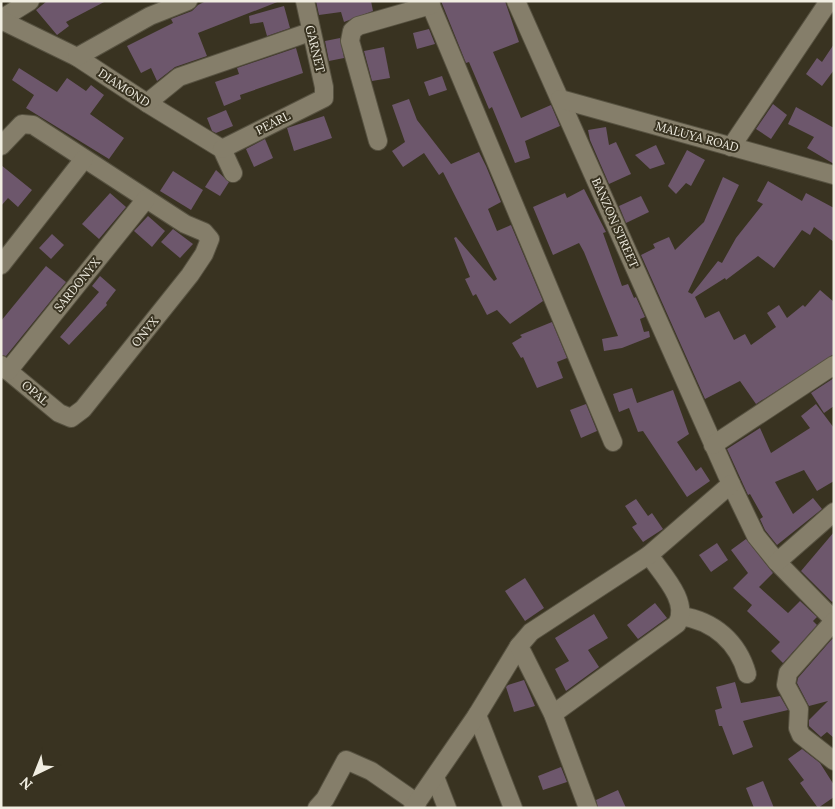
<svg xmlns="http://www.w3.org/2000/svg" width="835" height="809" font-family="Lora,serif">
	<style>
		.building { fill: #6d576c }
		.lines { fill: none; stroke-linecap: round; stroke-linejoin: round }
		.minor-casing { stroke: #575241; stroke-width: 20 }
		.minor { stroke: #857e6a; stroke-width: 18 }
		.labels { text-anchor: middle; stroke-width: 4; stroke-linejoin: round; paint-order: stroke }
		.street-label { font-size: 12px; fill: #f1eee2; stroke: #393321 }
	</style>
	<rect width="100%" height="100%" fill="#393321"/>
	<g class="building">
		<polygon points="47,1 106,1 66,22 69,26 57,35 36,10"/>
		<polygon points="206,1 280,1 198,33 207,56 175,67 157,81 151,68 141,73 127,46 173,23 171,19 192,11 198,5"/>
		<polygon points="316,1 371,1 373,11 344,22 341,12 319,15"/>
		<polygon points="441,1 505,1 519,42 493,52 521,118 551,105 560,126 525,141 530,158 515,163 492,107 489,109 469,62 466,63"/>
		<polygon points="284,6 290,28 267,36 263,22 250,24 249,16"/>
		<polygon points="429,29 435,44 417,49 413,33"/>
		<polygon points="340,38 344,58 329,61 325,41"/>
		<polygon points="834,44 834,70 822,86 806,74 817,58 822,62"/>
		<polygon points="384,47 390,78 372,81 364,51"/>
		<polygon points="296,48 303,73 240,95 241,99 224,106 215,82 239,74 237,68"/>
		<polygon points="19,68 57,92 67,78 86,91 91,85 104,95 90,114 124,138 109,159 26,108 34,95 12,80"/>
		<polygon points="442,76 447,90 429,96 424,82"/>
		<polygon points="409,99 417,120 451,164 479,152 486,166 501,202 488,209 497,231 511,225 543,301 510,324 497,310 487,315 476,294 473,296 465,279 470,277 454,238 456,237 494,281 497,279 443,172 439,175 424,153 403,167 392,151 405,142 392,105"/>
		<polygon points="773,104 787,115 771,139 756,129"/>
		<polygon points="796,107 834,128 834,164 807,148 814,137 788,124"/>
		<polygon points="226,110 233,126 216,133 212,131 207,118"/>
		<polygon points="324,116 332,138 294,151 287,128"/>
		<polygon points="606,127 609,145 616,142 631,174 609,184 590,140 588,130"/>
		<polygon points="265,139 273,158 254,167 246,149"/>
		<polygon points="656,145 665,164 650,169 635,155"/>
		<polygon points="687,150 705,160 691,186 686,183 676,194 668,186"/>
		<polygon points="1,165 32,190 18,207 8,198 1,206"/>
		<polygon points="216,170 229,182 220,196 205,187"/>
		<polygon points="173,171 203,190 191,210 160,191"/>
		<polygon points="723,177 739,185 688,292 692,294 718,261 722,263 736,238 763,204 757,201 768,181 802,201 806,193 834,208 834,242 814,227 810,235 802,230 774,268 758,256 726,280 725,278 695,297 705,318 719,311 734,340 745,334 751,345 776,327 767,313 779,305 787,318 803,305 805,307 820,290 834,302 834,354 756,404 740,381 705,399 641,255 655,248 653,244 669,237 675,250 704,222"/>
		<polygon points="584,189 606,232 603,233 622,286 628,284 634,298 636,297 645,317 640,319 644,332 649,331 650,337 622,348 604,351 602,339 618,336 584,252 579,243 553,255 533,207 565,193 567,198"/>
		<polygon points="110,193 126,207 99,239 82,224"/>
		<polygon points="641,196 649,212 626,223 619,206"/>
		<polygon points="148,216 165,231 152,247 134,231"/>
		<polygon points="173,229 193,244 180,258 161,242"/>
		<polygon points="52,234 64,245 51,259 39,248"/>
		<polygon points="46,266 66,282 6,356 1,355 1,321"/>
		<polygon points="100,276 116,290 106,303 107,305 69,345 60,337 99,292 92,286"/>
		<polygon points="552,322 567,358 557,362 563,378 537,388 523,357 521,358 512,343 522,337 520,335"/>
		<polygon points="834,378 834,406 824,413 811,393"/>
		<polygon points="632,388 637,403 673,390 689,434 677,442 696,471 701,467 710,481 687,497 643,431 638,432 629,408 619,412 613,394"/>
		<polygon points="586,404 597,431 581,438 570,410"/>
		<polygon points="816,404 834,428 834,481 817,491 804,470 775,482 793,514 813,498 822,509 777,545 765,530 760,519 763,517 750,494 748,495 727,449 760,428 771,453 810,428 801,416"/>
		<polygon points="636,499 648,516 652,513 663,529 643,542 632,527 637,524 625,506"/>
		<polygon points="834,532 834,600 832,602 801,571"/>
		<polygon points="746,539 773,573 759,587 788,613 800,601 817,617 813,621 817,625 783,663 771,651 780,642 747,611 752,605 733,588 748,573 731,550"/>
		<polygon points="717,543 728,560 711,572 699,555"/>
		<polygon points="525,578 544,608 525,621 505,591"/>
		<polygon points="655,603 667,618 638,639 627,625"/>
		<polygon points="594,614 608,638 588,650 599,667 566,691 555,669 569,661 555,638"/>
		<polygon points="832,639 834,640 834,738 827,732 821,737 809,726 809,720 828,701 809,706 797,683 798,678"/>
		<polygon points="524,680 535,706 514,712 506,687 508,685"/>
		<polygon points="735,682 741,703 780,696 788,710 743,721 753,747 733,755 722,726 719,726 715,710 722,708 716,687"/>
		<polygon points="802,749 820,763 834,785 834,797 818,808 800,783 804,780 788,759"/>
		<polygon points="561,767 567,782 543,790 538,776"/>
		<polygon points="763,781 774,808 754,808 746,788"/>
		<polygon points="618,790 626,808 598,808 596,800"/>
	</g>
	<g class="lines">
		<defs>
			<g id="minor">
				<polyline points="429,1 613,442"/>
				<polyline points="516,1 731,484 756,536 777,562 834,620"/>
				<polyline points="1,19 30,1"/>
				<polyline points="1,20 77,57 147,103 222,149 233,173"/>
				<polyline points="77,57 150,16 188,1"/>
				<polyline points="560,99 834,175"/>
				<polyline points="147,103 179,77 310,32"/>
				<polyline points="378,141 350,41 352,31 358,26 431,5"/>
				<polyline points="1,146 22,124 33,125 185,224 204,232 210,239 204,254 190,275 83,409 71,418 59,413 1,365"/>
				<polyline points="731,147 829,1"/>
				<polyline points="222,149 324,98 324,87 305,1"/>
				<polyline points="1,265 84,159"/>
				<polyline points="8,371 146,199"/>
				<polyline points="713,445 834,365"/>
				<polyline points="777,562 834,512"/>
				<path d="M681,616C714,621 738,642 747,674"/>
				<polyline points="834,621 788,673 786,685 799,709 798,728 801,735 834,761"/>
				<path d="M553,714L677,624C690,602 662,574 649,555"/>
				<polyline points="477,715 513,808"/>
				<polyline points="435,777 447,808"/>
				<polyline points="317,808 325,799 346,760 371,771 417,803"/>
				<polyline points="413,808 477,715 519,646"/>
				<polyline points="588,808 553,714 519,646 531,632 649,555 731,484"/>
			</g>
		</defs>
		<use href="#minor" class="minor-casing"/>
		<use href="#minor" class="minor"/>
	</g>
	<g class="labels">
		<g class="street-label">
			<text transform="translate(315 49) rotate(76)" y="4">GARNET</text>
			<text transform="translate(124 88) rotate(33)" y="4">DIAMOND</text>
			<text transform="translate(273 123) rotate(-27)" y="4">PEARL</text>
			<text transform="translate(697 137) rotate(15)" y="4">MALUYA ROAD</text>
			<text transform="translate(615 223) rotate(66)" y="4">BANZON STREET</text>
			<text transform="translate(77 285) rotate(-51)" y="4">SARDONYX</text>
			<text transform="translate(145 332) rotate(-51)" y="4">ONYX</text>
			<text transform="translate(35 393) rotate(40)" y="4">OPAL</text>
		</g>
	</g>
	<rect width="835" height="809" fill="none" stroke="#f1eee2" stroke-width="5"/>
	<g transform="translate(35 774) rotate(223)" stroke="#393321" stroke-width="4" paint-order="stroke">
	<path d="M0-4L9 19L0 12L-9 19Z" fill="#f1eee2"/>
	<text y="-8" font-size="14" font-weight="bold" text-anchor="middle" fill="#f1eee2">N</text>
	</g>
</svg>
